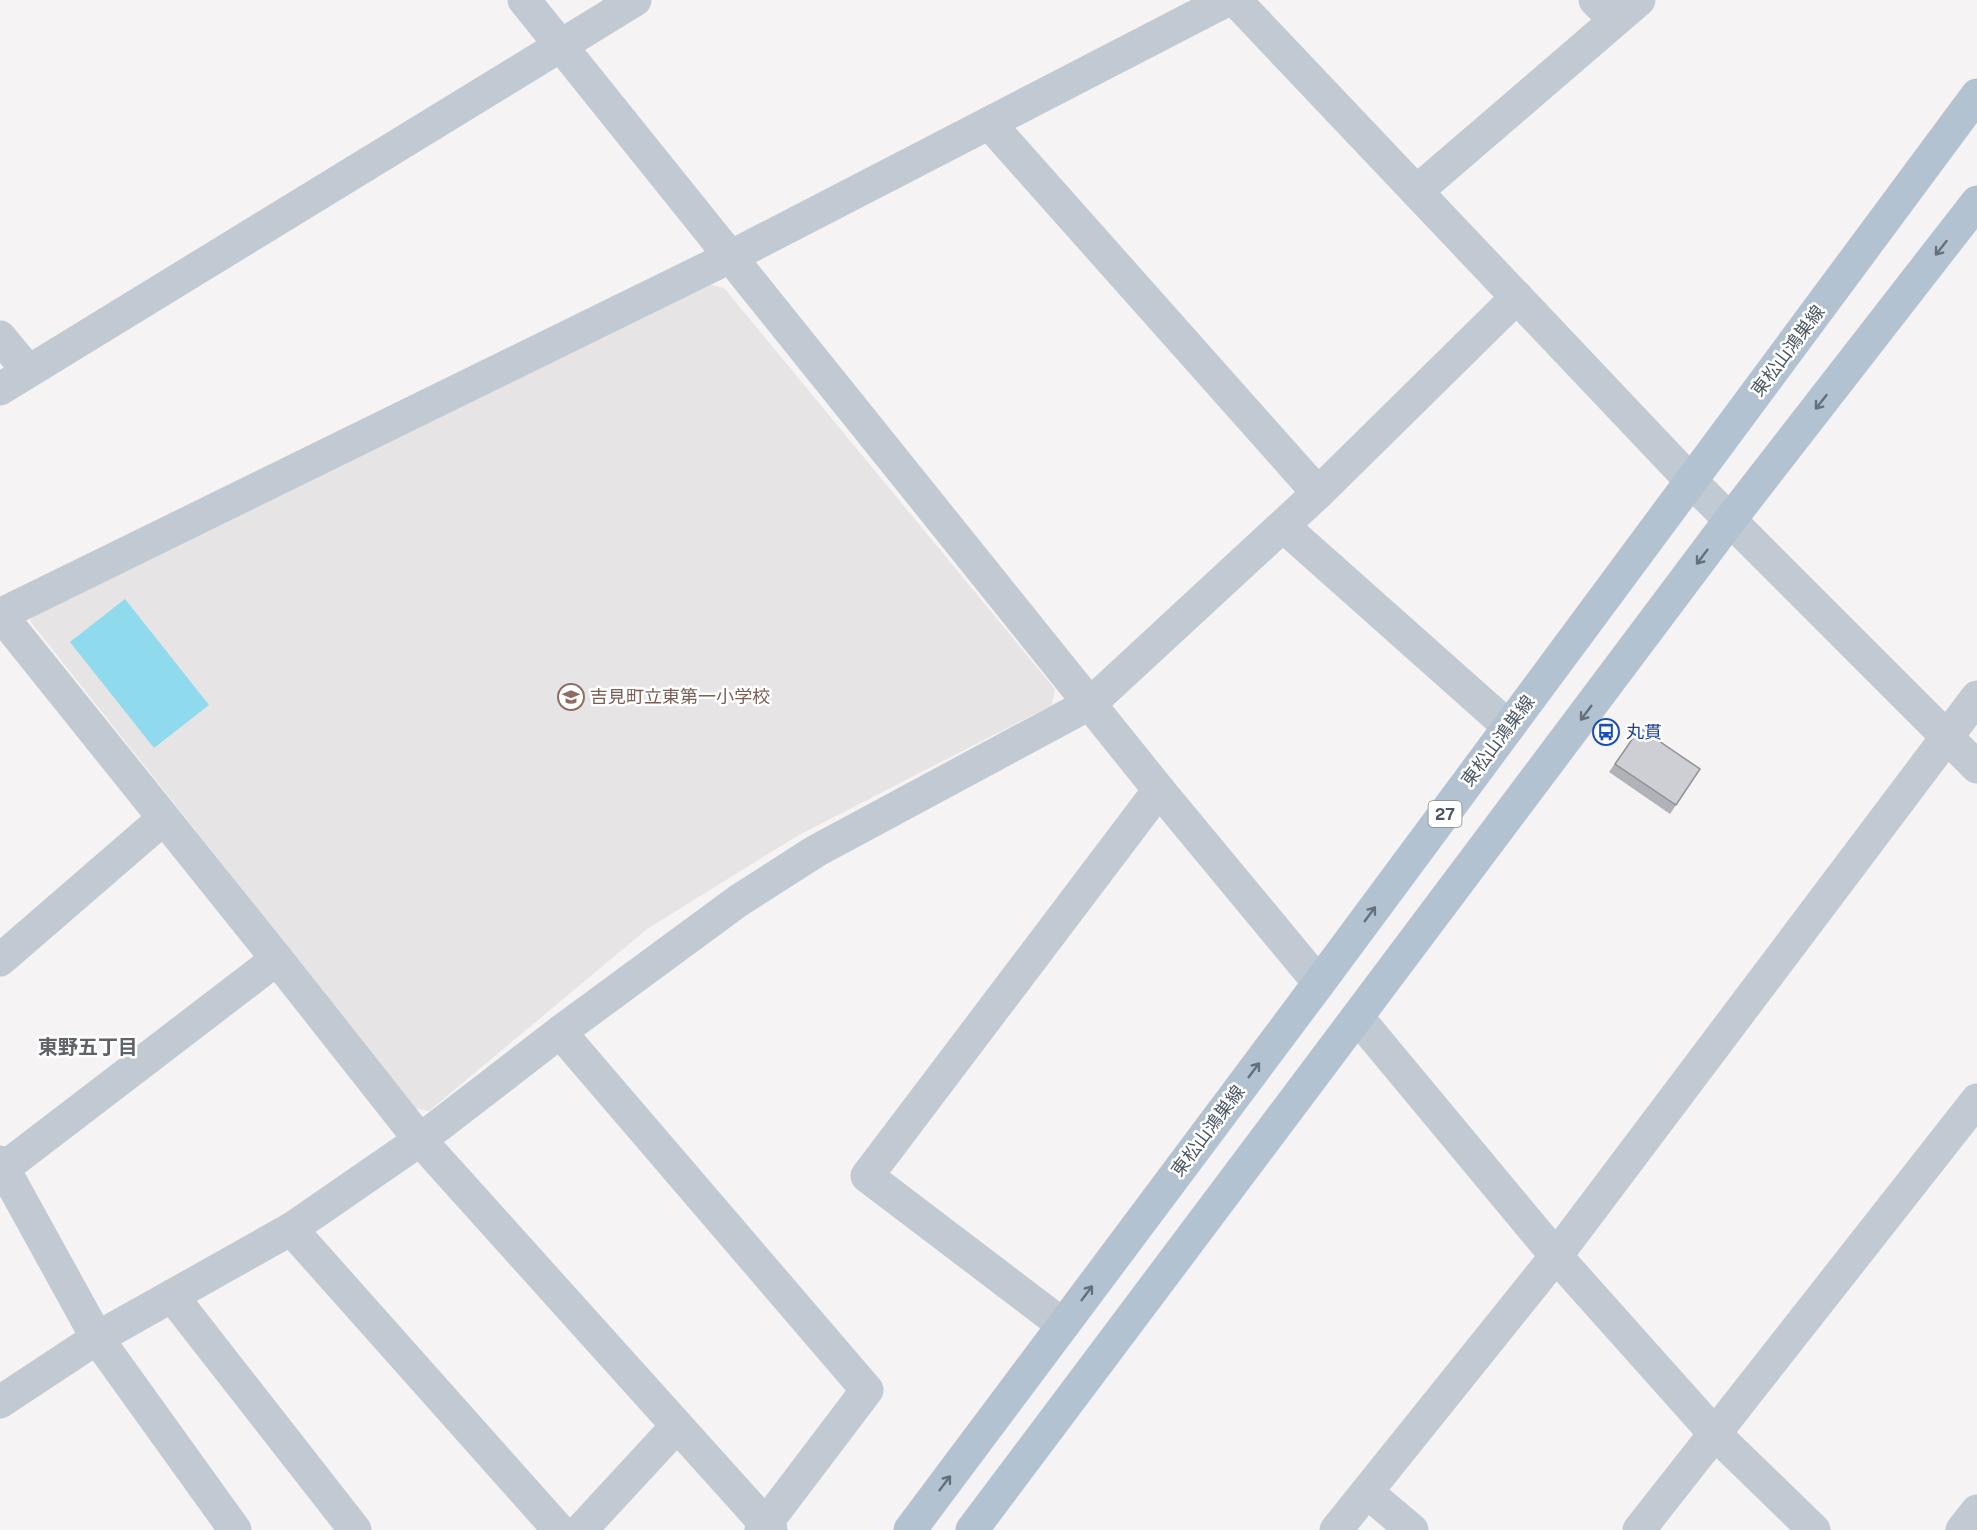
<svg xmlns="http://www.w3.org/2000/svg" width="1977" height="1530" font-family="'Public Sans','Noto Sans JP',sans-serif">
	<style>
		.education { fill: #e6e4e5 }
		.water { fill: #90daee }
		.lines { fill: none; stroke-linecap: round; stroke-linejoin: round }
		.minor { stroke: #c1cad2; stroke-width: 33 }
		.major { stroke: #b3c2d1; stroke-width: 33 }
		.wall { fill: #b0b2b7 }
		.building { fill: #cdcfd5; stroke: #909195; stroke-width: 1.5 }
		.oneway { stroke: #64717d }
		.labels { text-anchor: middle; stroke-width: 5; stroke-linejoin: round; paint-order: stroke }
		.shield { fill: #fff; stroke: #808990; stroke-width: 1.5 }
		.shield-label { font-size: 16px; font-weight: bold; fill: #4a5661 }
		.street-label { font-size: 18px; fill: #4a5661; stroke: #fff }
		.education-label { font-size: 18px; fill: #785e54; stroke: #fff; text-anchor: start }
		.transit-label { font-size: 18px; fill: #164399; stroke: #fff; text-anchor: start }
		.neighbourhood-label { font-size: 20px; font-weight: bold; fill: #5f6368; stroke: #fff }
	</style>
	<rect width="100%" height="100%" fill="#f5f3f3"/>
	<polygon class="education" points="707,284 724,288 1055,689 1052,705 797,836 647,929 429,1111 415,1108 30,621 36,611"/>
	<polygon class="water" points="125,599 209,705 154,748 70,642"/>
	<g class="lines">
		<g class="minor">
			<polyline points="524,0 1159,790 1319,983"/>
			<polyline points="1235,0 1691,481 1977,767"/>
			<polyline points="1595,0 1615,20"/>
			<polyline points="989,123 1318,493"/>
			<polyline points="1417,191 1639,0"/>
			<polyline points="0,337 28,371"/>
			<polyline points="0,389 635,0"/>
			<polyline points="1283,526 1509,727"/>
			<polyline points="0,614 277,959 420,1140 771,1530"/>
			<polyline points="0,615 730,257 1227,0"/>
			<polyline points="0,960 163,819"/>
			<polyline points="1358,1018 1556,1256 1715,1434 1814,1530"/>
			<polyline points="560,1032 867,1390 761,1530"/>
			<polyline points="0,1162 97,1338 235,1530"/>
			<polyline points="4,1168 277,959"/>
			<polyline points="291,1229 559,1530"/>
			<polyline points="172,1296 355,1530"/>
			<polyline points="1063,1325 867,1176 1159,790"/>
			<polyline points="0,1402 97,1338 291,1229 420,1140 560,1032 738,901 816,851 1091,703 1318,493 1517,297"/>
			<polyline points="1367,1492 1412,1530"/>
			<polyline points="581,1530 677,1426"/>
			<polyline points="1336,1530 1556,1256 1977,697"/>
			<polyline points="1639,1530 1977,1100"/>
			<polyline points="1962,1530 1977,1511"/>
		</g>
		<g class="major">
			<polyline points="910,1530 1319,983 1977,95"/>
			<polyline points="972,1530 1730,520 1977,202"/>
		</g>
	</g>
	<polygon class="wall" points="1640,728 1700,769 1670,814 1609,772"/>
	<polygon class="building" points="1640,728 1700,769 1676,805 1615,764"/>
	<defs><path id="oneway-shaft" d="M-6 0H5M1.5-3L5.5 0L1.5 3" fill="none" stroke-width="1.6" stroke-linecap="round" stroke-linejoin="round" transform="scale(1.5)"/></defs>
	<g class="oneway">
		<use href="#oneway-shaft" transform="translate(1941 248) rotate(128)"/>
		<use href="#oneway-shaft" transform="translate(1821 402) rotate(128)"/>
		<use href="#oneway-shaft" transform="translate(1702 557) rotate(127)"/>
		<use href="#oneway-shaft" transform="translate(1586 713) rotate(127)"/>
		<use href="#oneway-shaft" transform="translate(1370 914) rotate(-54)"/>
		<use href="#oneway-shaft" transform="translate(1254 1070) rotate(-53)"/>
		<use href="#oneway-shaft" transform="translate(1087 1293) rotate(-53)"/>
		<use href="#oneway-shaft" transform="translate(945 1483) rotate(-53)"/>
	</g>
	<defs>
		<symbol id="school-ring" viewBox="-11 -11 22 22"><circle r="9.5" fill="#fff" stroke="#8d6e63" stroke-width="1.5"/><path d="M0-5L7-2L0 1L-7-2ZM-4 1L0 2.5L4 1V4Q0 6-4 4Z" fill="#8d6e63"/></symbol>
		<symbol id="bus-ring" viewBox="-11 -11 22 22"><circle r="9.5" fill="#fff" stroke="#1a4fb4" stroke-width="1.5"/><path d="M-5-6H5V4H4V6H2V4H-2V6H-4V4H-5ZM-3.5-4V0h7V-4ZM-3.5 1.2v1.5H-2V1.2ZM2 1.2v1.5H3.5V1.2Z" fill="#1a4fb4"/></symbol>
	</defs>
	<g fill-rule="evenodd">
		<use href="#school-ring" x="556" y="682" width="30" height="30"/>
		<use href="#bus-ring" x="1591" y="717" width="30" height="30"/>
	</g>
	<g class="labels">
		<rect class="shield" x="1428.5" y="801" width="33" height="26" rx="4.5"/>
		<g class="shield-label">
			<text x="1445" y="820">27</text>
		</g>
		<g class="street-label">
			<text transform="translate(1788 351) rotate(-53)" y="6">東松山鴻巣線</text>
			<text transform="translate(1498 741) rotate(-53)" y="6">東松山鴻巣線</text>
			<text transform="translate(1208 1131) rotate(-53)" y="6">東松山鴻巣線</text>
		</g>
		<g class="education-label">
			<text x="590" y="703">吉見町立東第一小学校</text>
		</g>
		<g class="transit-label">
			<text x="1626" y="738">丸貫</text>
		</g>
		<g class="neighbourhood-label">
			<text x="88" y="1054">東野五丁目</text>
		</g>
	</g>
</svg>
